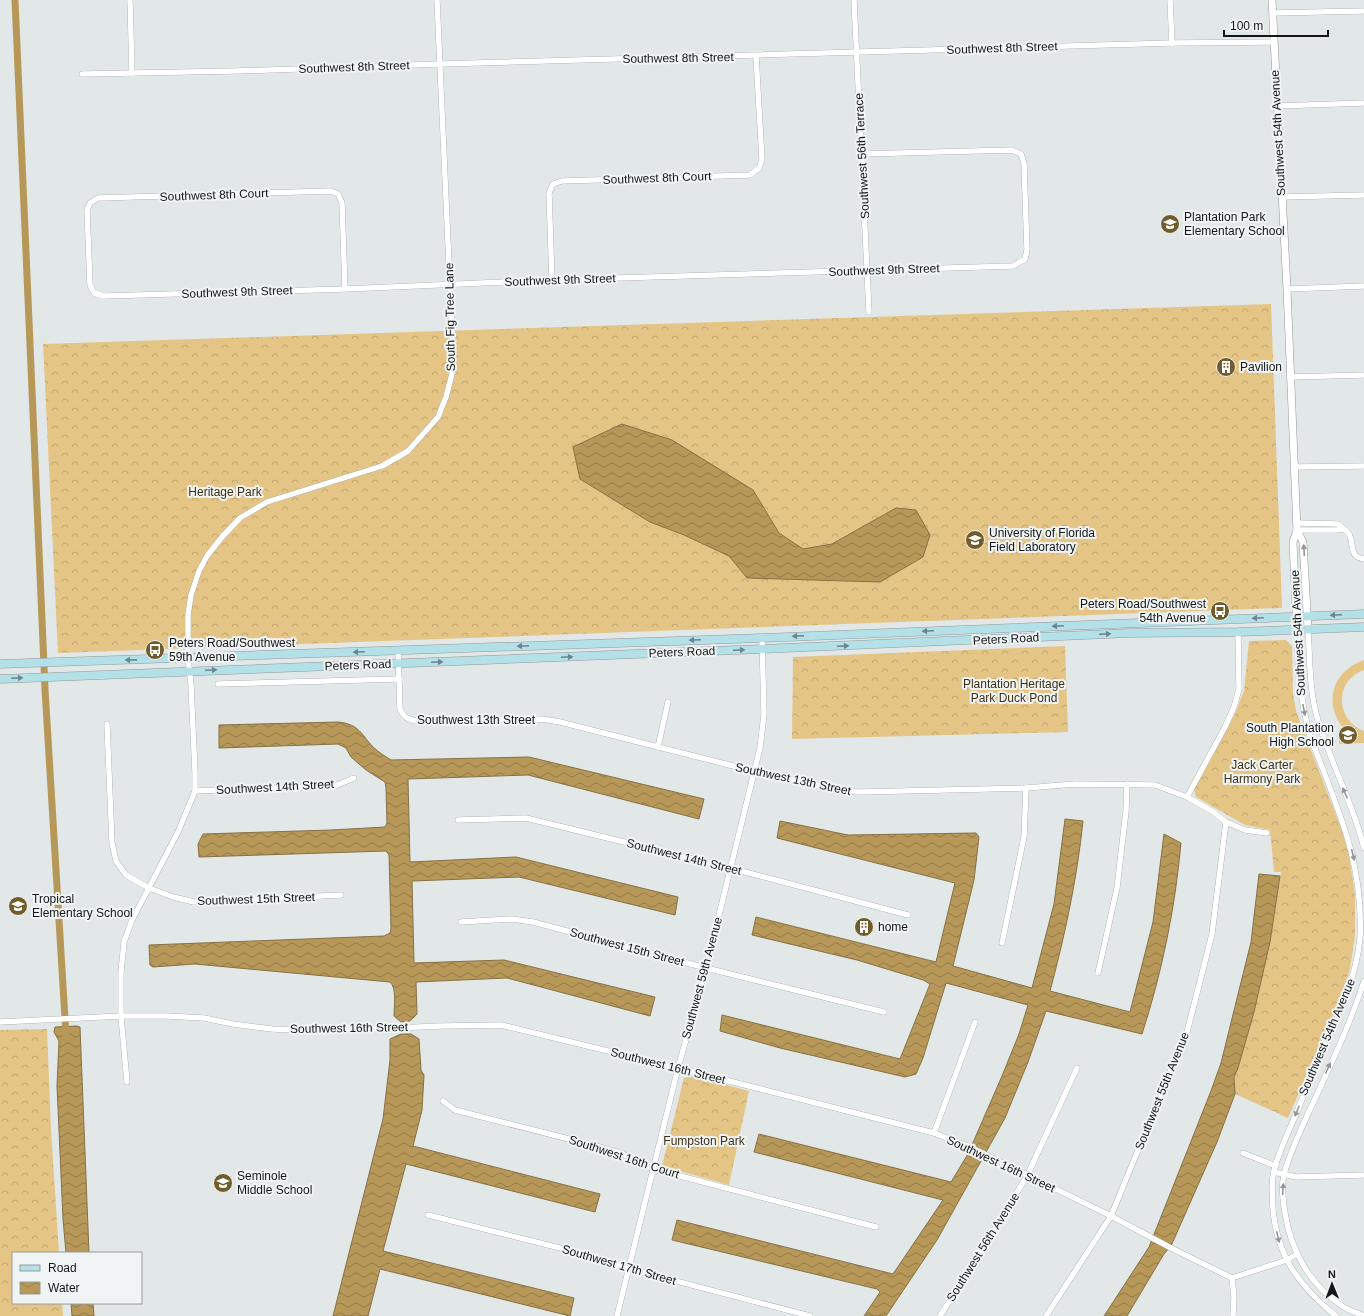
<svg xmlns="http://www.w3.org/2000/svg" width="1364" height="1316" font-family="Helvetica,sans-serif">
	<style>
		.forest { fill: url(#forest-crowns) }
		.pitch { fill: #e5c585 }
		.water { fill: url(#water-waves); stroke: #867145 }
		.lines { fill: none; stroke-linecap: round; stroke-linejoin: round }
		.canal { stroke: #b79859; stroke-width: 7 }
		.minor-casing { stroke: #949799; stroke-width: 6 }
		.tertiary-casing { stroke: #949799; stroke-width: 8 }
		.secondary-casing { stroke: #949799; stroke-width: 9 }
		.minor { stroke: #fff; stroke-width: 5.5 }
		.tertiary { stroke: #fff; stroke-width: 7 }
		.secondary { stroke: #b4e0e8; stroke-width: 8 }
		.oneway { fill: #969697 }
		.oneway2 { fill: #6c858a }
		.labels { text-anchor: middle; stroke-width: 4; stroke-linejoin: round; paint-order: stroke }
		.street-label { font-size: 12px; fill: #151617; stroke: #f0f4f5 }
		.poi-label { font-size: 12px; fill: #151617; stroke: #f0f4f5; text-anchor: start }
		.park-label { font-size: 12px; fill: #3e3014; stroke: #f0f4f5 }
	</style>
	<defs>
		<pattern id="forest-crowns" width="20" height="18" patternUnits="userSpaceOnUse"><rect width="20" height="18" fill="#e5c585"/><path d="M2 6a3 3 0 1 1 6 0M12 15a3 3 0 1 1 6 0" fill="none" stroke="#c4a872"/></pattern>
		<pattern id="water-waves" width="16" height="10" patternUnits="userSpaceOnUse"><rect width="16" height="10" fill="#b79859"/><path d="M0 5q4-4 8 0t8 0" fill="none" stroke="#947b49"/></pattern>
	</defs>
	<rect width="100%" height="100%" fill="#e2e7e8"/>
	<g class="forest">
		<polygon points="1271,304 1282,608 58,653 43,344"/>
		<polygon points="1286,640 1292,646 1293,693 1296,711 1342,831 1349,855 1355,895 1355,935 1350,969 1339,1002 1288,1118 1235,1094 1234,1077 1238,1068 1254,1012 1270,942 1281,872 1274,872 1270,830 1245,825 1196,797 1194,788 1216,745 1234,716 1244,691 1249,641"/>
		<polygon points="1065,646 1068,732 792,739 793,657"/>
		<polygon points="47,1029 51,1130 59,1253 13,1253 13,1303 62,1303 63,1316 0,1316 0,1030"/>
		<polygon points="693,1076 749,1091 729,1185 662,1166 684,1078"/>
	</g>
	<path class="pitch" d="M1364,660V670C1334,680 1335,720 1364,731V743L1339,744V735L1349,734C1322,709 1329,672 1364,660Z"/>
	<g class="water">
		<polygon points="622,424 672,440 753,490 779,533 803,549 832,544 896,508 916,510 930,535 923,557 880,582 747,578 729,556 684,535 650,522 580,479 573,447"/>
		<path d="M338,722C359,724 361,734 373,747C378,752 385,756 391,760L529,757L704,799L699,819L528,775L408,779L410,862L516,857L678,897L675,915L519,877L412,881L414,963L504,960L655,997L650,1016L507,978L416,982L417,1014L410,1021L401,1022L394,1016C394,1006 397,988 390,982L195,964L153,967L150,965L149,945L384,936L390,933L391,929L389,855L386,851L199,857L198,844L203,834L331,830L385,827L387,823L386,788L385,782L366,770L351,757L346,748L338,744L219,748V725Z"/>
		<path d="M1065,819L1083,821C1077,879 1065,935 1050,991L1130,1012L1153,922L1164,834L1181,843C1175,909 1162,972 1142,1034L1046,1011L1028,1062L1005,1118L937,1240L886,1316H864L880,1292L877,1289L672,1240L677,1220L893,1274L943,1200L754,1152L759,1134L951,1182L968,1154L1002,1076L1019,1034L1028,1005L946,983L923,1058L916,1074L905,1077L780,1048L720,1031L722,1015L900,1059L930,984L923,980L857,960L752,935L756,917L936,962L955,883L777,838L780,821L848,835L976,833L979,837L974,880L953,966L1032,988L1054,904Z"/>
		<polygon points="1259,874 1280,876 1270,942 1254,1012 1238,1068 1234,1077 1235,1094 1217,1142 1171,1246 1164,1254 1127,1316 1104,1316 1149,1247 1211,1091 1221,1063 1251,942"/>
		<polygon points="77,1026 80,1027 89,1253 66,1253 63,1219 57,1086 59,1041 54,1032 55,1027"/>
		<polygon points="401,1034 411,1034 419,1039 421,1070 424,1075 422,1110 413,1146 600,1194 595,1212 406,1164 383,1251 574,1298 570,1316 380,1269 368,1316 333,1316 383,1119 390,1060 390,1039"/>
		<polygon points="71,1303 93,1303 94,1316 72,1316"/>
	</g>
	<g class="lines">
		<polyline class="canal" points="15,0 45,689 66,1035"/>
		<defs>
			<g id="minor">
				<polyline points="130,0 132,73"/>
				<polyline points="854,0 869,312"/>
				<polyline points="1170,0 1172,43"/>
				<polyline points="1273,13 1364,11"/>
				<polyline points="82,74 236,71 440,64 1172,43 1274,42"/>
				<polyline points="1277,106 1364,103"/>
				<polyline points="1282,197 1364,195"/>
				<polyline points="552,280 549,193 553,184 562,181 750,175 759,168 762,160 756,56"/>
				<polyline points="345,289 342,203 338,194 331,191 98,198 90,203 87,210 90,285 94,293 104,296 345,289 552,280 1013,266 1025,259 1027,250 1024,163 1021,154 1012,150 862,154"/>
				<polyline points="1287,289 1364,286"/>
				<polyline points="1290,377 1364,375"/>
				<polyline points="1294,467 1364,466"/>
				<path d="M1297,523L1338,524C1341,527 1348,531 1350,536C1354,545 1349,557 1364,559"/>
				<polyline points="1297,530 1337,530 1343,529"/>
				<path d="M1308,629C1310,658 1309,688 1317,717C1330,762 1353,803 1364,848"/>
				<path d="M1297,630C1298,666 1300,700 1310,736C1336,805 1364,862 1360,938C1356,978 1340,1012 1324,1048C1313,1072 1303,1097 1293,1121C1286,1137 1278,1154 1274,1171C1271,1183 1272,1196 1273,1209C1277,1257 1300,1287 1336,1316"/>
				<path d="M398,651L400,709C404,717 407,719 416,721L542,719L560,722L753,771L841,791L859,792L1026,788L1075,784L1155,785L1187,797L1212,811L1226,822L1245,830L1267,833"/>
				<polyline points="218,684 399,679"/>
				<polyline points="107,724 112,843 116,861 126,875 149,888 173,897 194,902 341,895"/>
				<polyline points="658,747 668,702"/>
				<polyline points="195,791 335,786 354,778"/>
				<polyline points="1187,797 1225,727 1234,707 1239,689 1238,632"/>
				<polyline points="458,820 526,818 730,868 908,915"/>
				<polyline points="461,922 512,919 533,922 706,968 884,1012"/>
				<polyline points="1002,943 1024,837 1026,788"/>
				<polyline points="1098,973 1117,888 1126,811 1127,784"/>
				<polyline points="0,1022 121,1016 166,1016 204,1018 233,1024 272,1029 294,1030 350,1030 441,1026 501,1025 678,1068 934,1133 968,1146 1111,1216 1171,1248 1232,1278 1287,1260 1297,1254"/>
				<polyline points="127,1082 121,1016 121,972 124,942 132,920 178,832 195,791 195,772 191,685 188,658 188,615 191,595 199,571 207,556 222,537 240,518 267,502 382,466 408,451 438,417 446,397 452,374 453,354 437,0"/>
				<polyline points="443,1101 455,1110 596,1146 623,1154 638,1163 653,1169 876,1227"/>
				<polyline points="934,1133 975,1022"/>
				<polyline points="1243,1153 1276,1166"/>
				<polyline points="1274,1172 1296,1177 1364,1175"/>
				<polyline points="428,1215 588,1255 607,1263 810,1316"/>
				<polyline points="1232,1278 1234,1297 1233,1316"/>
				<polyline points="617,1316 678,1068 706,968 760,748 764,714 762,638"/>
				<polyline points="940,1316 974,1263 1027,1176 1077,1068"/>
				<polyline points="1046,1316 1111,1216 1168,1077 1185,1040 1212,934 1226,822"/>
				<path d="M1364,1316C1357,1313 1348,1310 1342,1306C1310,1285 1291,1251 1285,1213C1283,1201 1281,1187 1284,1174C1291,1149 1303,1125 1314,1101C1332,1062 1351,1022 1364,981"/>
			</g>
			<g id="tertiary">
				<polyline points="1272,0 1287,289 1297,530 1293,542 1297,630"/>
				<polyline points="1297,530 1303,542 1308,629"/>
			</g>
			<g id="secondary">
				<polyline points="0,664 762,638 1364,614"/>
				<polyline points="0,679 762,649 1130,633 1238,632 1364,627"/>
			</g>
		</defs>
		<use href="#minor" class="minor-casing"/>
		<use href="#tertiary" class="tertiary-casing"/>
		<use href="#secondary" class="secondary-casing"/>
		<use href="#minor" class="minor"/>
		<use href="#tertiary" class="tertiary"/>
		<use href="#secondary" class="secondary"/>
	</g>
	<defs><path id="oneway-solid" d="M-6-.8H1V-3.2L6.5 0L1 3.2V.8H-6Z"/></defs>
	<g class="oneway">
		<use href="#oneway-solid" transform="translate(1304 550) rotate(-93)"/>
		<use href="#oneway-solid" transform="translate(1304 710) rotate(79)"/>
		<use href="#oneway-solid" transform="translate(1345 793) rotate(-114)"/>
		<use href="#oneway-solid" transform="translate(1353 855) rotate(76)"/>
		<use href="#oneway-solid" transform="translate(1328 1068) rotate(-66)"/>
		<use href="#oneway-solid" transform="translate(1297 1111) rotate(112)"/>
		<use href="#oneway-solid" transform="translate(1283 1189) rotate(-86)"/>
		<use href="#oneway-solid" transform="translate(1278 1237) rotate(76)"/>
	</g>
	<g class="oneway2">
		<use href="#oneway-solid" transform="translate(1336 615) rotate(177)"/>
		<use href="#oneway-solid" transform="translate(1258 618) rotate(178)"/>
		<use href="#oneway-solid" transform="translate(1058 626) rotate(178)"/>
		<use href="#oneway-solid" transform="translate(928 631) rotate(178)"/>
		<use href="#oneway-solid" transform="translate(1105 634) rotate(-3)"/>
		<use href="#oneway-solid" transform="translate(798 636) rotate(178)"/>
		<use href="#oneway-solid" transform="translate(695 640) rotate(178)"/>
		<use href="#oneway-solid" transform="translate(523 646) rotate(178)"/>
		<use href="#oneway-solid" transform="translate(843 646) rotate(-3)"/>
		<use href="#oneway-solid" transform="translate(739 650) rotate(-2)"/>
		<use href="#oneway-solid" transform="translate(359 652) rotate(178)"/>
		<use href="#oneway-solid" transform="translate(567 657) rotate(-2)"/>
		<use href="#oneway-solid" transform="translate(131 660) rotate(179)"/>
		<use href="#oneway-solid" transform="translate(437 662) rotate(-2)"/>
		<use href="#oneway-solid" transform="translate(211 670) rotate(-2)"/>
		<use href="#oneway-solid" transform="translate(17 678) rotate(-2)"/>
	</g>
	<defs>
		<symbol id="school-disc" viewBox="-11 -11 22 22"><circle r="9.5" fill="#735c2c" stroke="#f0f4f5"/><path d="M0-5L7-2L0 1L-7-2ZM-4 1L0 2.5L4 1V4Q0 6-4 4Z" fill="#fff"/></symbol>
		<symbol id="building-disc" viewBox="-11 -11 22 22"><circle r="9.5" fill="#735c2c" stroke="#f0f4f5"/><path d="M-4-6H4V6H1V3H-1V6H-4ZM-2.5-4.3h1.7v1.8h-1.7ZM.8-4.3h1.7v1.8H.8ZM-2.5-1h1.7V.8h-1.7ZM.8-1h1.7V.8H.8Z" fill="#fff"/></symbol>
		<symbol id="university-disc" viewBox="-11 -11 22 22"><circle r="9.5" fill="#735c2c" stroke="#f0f4f5"/><path d="M0-5L7-2L0 1L-7-2ZM-4 1L0 2.5L4 1V4Q0 6-4 4Z" fill="#fff"/></symbol>
		<symbol id="bus-disc" viewBox="-11 -11 22 22"><circle r="9.5" fill="#735c2c" stroke="#f0f4f5"/><path d="M-5-6H5V4H4V6H2V4H-2V6H-4V4H-5ZM-3.5-4V0h7V-4ZM-3.5 1.2v1.5H-2V1.2ZM2 1.2v1.5H3.5V1.2Z" fill="#fff"/></symbol>
	</defs>
	<g fill-rule="evenodd">
		<use href="#school-disc" x="1159" y="213" width="22" height="22"/>
		<use href="#building-disc" x="1215" y="356" width="22" height="22"/>
		<use href="#university-disc" x="964" y="529" width="22" height="22"/>
		<use href="#bus-disc" x="1209" y="600" width="22" height="22"/>
		<use href="#bus-disc" x="144" y="639" width="22" height="22"/>
		<use href="#school-disc" x="1337" y="724" width="22" height="22"/>
		<use href="#school-disc" x="7" y="895" width="22" height="22"/>
		<use href="#building-disc" x="853" y="916" width="22" height="22"/>
		<use href="#school-disc" x="212" y="1172" width="22" height="22"/>
	</g>
	<g class="labels">
		<g class="street-label">
			<text transform="translate(1002 48) rotate(-2)" y="4">Southwest 8th Street</text>
			<text transform="translate(678 58) rotate(-1)" y="4">Southwest 8th Street</text>
			<text transform="translate(354 67) rotate(-2)" y="4">Southwest 8th Street</text>
			<text transform="translate(1278 133) rotate(-93)" y="4">Southwest 54th Avenue</text>
			<text transform="translate(862 156) rotate(-93)" y="4">Southwest 56th Terrace</text>
			<text transform="translate(657 178) rotate(-2)" y="4">Southwest 8th Court</text>
			<text transform="translate(214 195) rotate(-2)" y="4">Southwest 8th Court</text>
			<text transform="translate(884 270) rotate(-2)" y="4">Southwest 9th Street</text>
			<text transform="translate(560 280) rotate(-2)" y="4">Southwest 9th Street</text>
			<text transform="translate(237 292) rotate(-2)" y="4">Southwest 9th Street</text>
			<text transform="translate(450 317) rotate(-91)" y="4">South Fig Tree Lane</text>
			<text transform="translate(1298 633) rotate(-93)" y="4">Southwest 54th Avenue</text>
			<text transform="translate(1006 639) rotate(-3)" y="4">Peters Road</text>
			<text transform="translate(682 652) rotate(-2)" y="4">Peters Road</text>
			<text transform="translate(358 665) rotate(-2)" y="4">Peters Road</text>
			<text x="476" y="724">Southwest 13th Street</text>
			<text transform="translate(793 779) rotate(12)" y="4">Southwest 13th Street</text>
			<text transform="translate(275 787) rotate(-3)" y="4">Southwest 14th Street</text>
			<text transform="translate(684 857) rotate(14)" y="4">Southwest 14th Street</text>
			<text transform="translate(256 899) rotate(-2)" y="4">Southwest 15th Street</text>
			<text transform="translate(627 947) rotate(15)" y="4">Southwest 15th Street</text>
			<text transform="translate(702 978) rotate(-75)" y="4">Southwest 59th Avenue</text>
			<text transform="translate(349 1028) rotate(-1)" y="4">Southwest 16th Street</text>
			<text transform="translate(1327 1037) rotate(-67)" y="4">Southwest 54th Avenue</text>
			<text transform="translate(668 1066) rotate(14)" y="4">Southwest 16th Street</text>
			<text transform="translate(1162 1091) rotate(-68)" y="4">Southwest 55th Avenue</text>
			<text transform="translate(624 1157) rotate(18)" y="4">Southwest 16th Court</text>
			<text transform="translate(1001 1164) rotate(25)" y="4">Southwest 16th Street</text>
			<text transform="translate(983 1247) rotate(-58)" y="4">Southwest 56th Avenue</text>
			<text transform="translate(619 1265) rotate(16)" y="4">Southwest 17th Street</text>
		</g>
		<g class="poi-label">
			<text x="1184" y="221">Plantation Park<tspan x="1184" dy="14">Elementary School</tspan></text>
			<text x="1240" y="371">Pavilion</text>
			<text x="989" y="537">University of Florida<tspan x="989" dy="14">Field Laboratory</tspan></text>
			<text x="1206" y="608" text-anchor="end">Peters Road/Southwest<tspan x="1206" dy="14">54th Avenue</tspan></text>
			<text x="169" y="647">Peters Road/Southwest<tspan x="169" dy="14">59th Avenue</tspan></text>
			<text x="1334" y="732" text-anchor="end">South Plantation<tspan x="1334" dy="14">High School</tspan></text>
			<text x="32" y="903">Tropical<tspan x="32" dy="14">Elementary School</tspan></text>
			<text x="878" y="931">home</text>
			<text x="237" y="1180">Seminole<tspan x="237" dy="14">Middle School</tspan></text>
		</g>
		<g class="park-label">
			<text x="225" y="496">Heritage Park</text>
			<text x="1014" y="688">Plantation Heritage<tspan x="1014" dy="14">Park Duck Pond</tspan></text>
			<text x="1262" y="769">Jack Carter<tspan x="1262" dy="14">Harmony Park</tspan></text>
			<text x="704" y="1145">Fumpston Park</text>
		</g>
	</g>
	<rect x="12" y="1252" width="130" height="52" fill="#f0f4f5" stroke="#989b9c"/>
	<rect x="20" y="1265" width="20" height="6" fill="#b4e0e8" stroke="#989b9c"/>
	<text x="48" y="1272" font-size="12" fill="#151617">Road</text>
	<rect x="20" y="1282" width="20" height="12" fill="url(#water-waves)" stroke="#989b9c"/>
	<text x="48" y="1292" font-size="12" fill="#151617">Water</text>
	<g transform="translate(1332 1284) rotate(359)" stroke="#f0f4f5" stroke-width="3" paint-order="stroke">
	<path d="M0-3L7 15L0 10L-7 15Z" fill="#151617"/>
	<text y="-6" font-size="11" font-weight="bold" text-anchor="middle" fill="#151617">N</text>
	</g>
	<path d="M1224 30v6h104v-6" fill="none" stroke="#151617" stroke-width="2"/>
	<text x="1230" y="30" font-size="12" fill="#151617" stroke="#f0f4f5" stroke-width="3" paint-order="stroke">100 m</text>
</svg>
